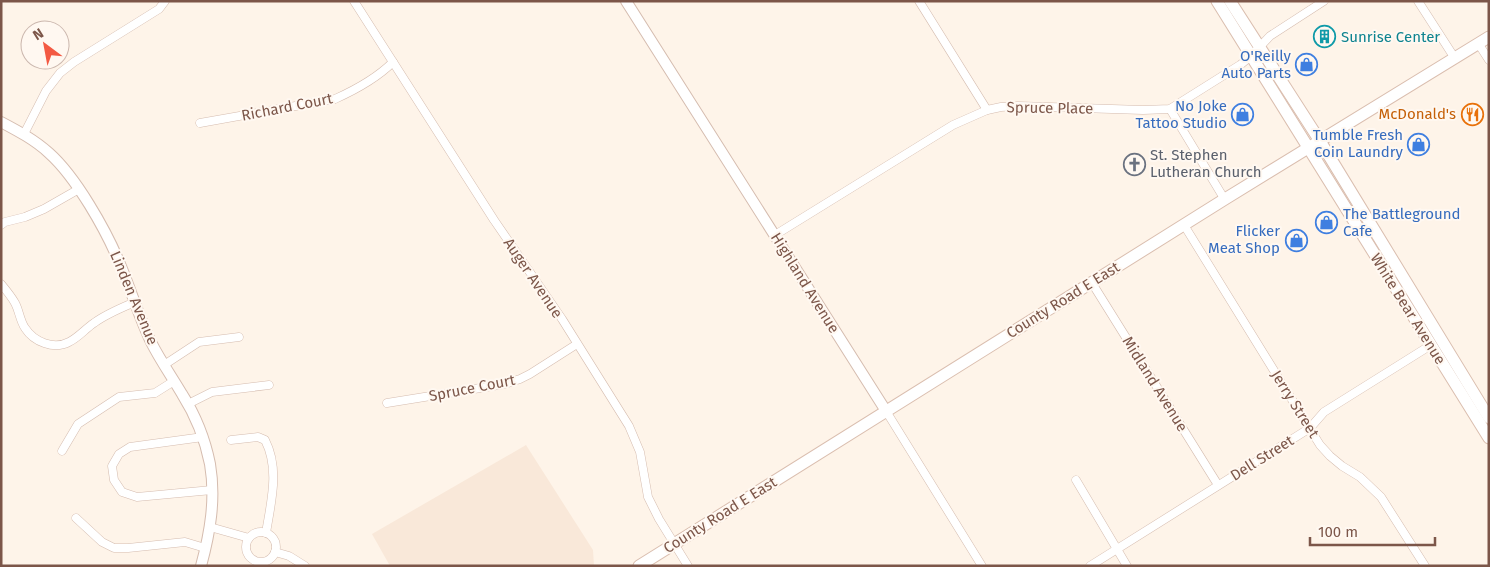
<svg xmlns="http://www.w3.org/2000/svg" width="1490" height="567" font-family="'Fira Sans',sans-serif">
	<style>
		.residential { fill: #f9e8d9 }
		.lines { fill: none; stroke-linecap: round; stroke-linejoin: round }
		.minor-casing { stroke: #d5bcaf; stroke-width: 9 }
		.tertiary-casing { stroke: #d5bcaf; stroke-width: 12 }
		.secondary-casing { stroke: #dabeaf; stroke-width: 13 }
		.minor { stroke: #fff; stroke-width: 8 }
		.tertiary { stroke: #fff; stroke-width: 10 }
		.secondary { stroke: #fff; stroke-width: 11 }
		.labels { text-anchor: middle; stroke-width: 4; stroke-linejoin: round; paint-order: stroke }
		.culture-label { font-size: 15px; fill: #0d838f; stroke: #fff8f1; text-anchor: start }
		.shop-label { font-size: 15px; fill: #366cbe; stroke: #fff8f1; text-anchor: end }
		.street-label { font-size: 15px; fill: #7c5649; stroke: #fff8f1 }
		.food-label { font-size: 15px; fill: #c56008; stroke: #fff8f1; text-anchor: end }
		.worship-label { font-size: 15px; fill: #5b616d; stroke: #fff8f1; text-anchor: start }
	</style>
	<rect width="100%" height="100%" fill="#fef4e9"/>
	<polygon class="residential" points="526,445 593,550 594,566 390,566 372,534"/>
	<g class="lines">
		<defs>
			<g id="minor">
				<polyline points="354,1 494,220 562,319 629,426 640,452 648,497 659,519 688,566"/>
				<polyline points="919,1 987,110"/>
				<polyline points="1418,1 1454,57"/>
				<polyline points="1478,43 1489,60"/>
				<polyline points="1170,109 1225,200"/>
				<path d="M200,123L335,99C355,90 377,78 393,62"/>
				<polyline points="24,134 46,91 60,73 74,62 159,9 165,1"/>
				<polyline points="1,225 5,222 25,217 44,209 79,189"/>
				<polyline points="1184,225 1320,445 1330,456 1342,466 1360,477 1381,497 1425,566"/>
				<polyline points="775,235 953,125 987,110 1001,107 1018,106 1143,110 1170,109 1240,65 1251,56 1270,36 1324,1"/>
				<polyline points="1092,283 1218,485"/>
				<path d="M1,284C6,290 11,296 15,303C19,310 20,321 25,328C34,342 54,350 69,342C79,337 85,329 94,323C106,314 121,308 135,302"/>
				<polyline points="164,365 199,342 239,337"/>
				<polyline points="387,403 505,384 520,379 530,374 577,344"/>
				<polyline points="188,404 212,392 269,385"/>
				<polyline points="886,411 982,566"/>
				<polyline points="203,437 130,447 119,454 112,466 114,480 122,492 137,497 212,490"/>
				<path d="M231,440L258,437L265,440C280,469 271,502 266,533"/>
				<polyline points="62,451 78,424 119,397 155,393 174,381"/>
				<polyline points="1076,480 1127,566"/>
				<polyline points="76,518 102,542 114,548 128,548 185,542 205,548"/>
				<polyline points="210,527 249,538"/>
				<circle cx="261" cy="547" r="15"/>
				<polyline points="275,552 289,556 305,566"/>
				<polyline points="1090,566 1310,428 1324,412 1431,345"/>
			</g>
			<g id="tertiary">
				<polyline points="626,1 886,411"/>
				<path d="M1,122C18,131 35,140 49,153C76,177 106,230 120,264C131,290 139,317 151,342C160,360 172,377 182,394C196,416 205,439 210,464C216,499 210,533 201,566"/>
			</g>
			<g id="secondary">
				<polyline points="1217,1 1489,438"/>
				<polyline points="1230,1 1320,141 1489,418"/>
				<polyline points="639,566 1225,199 1489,37"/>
			</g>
		</defs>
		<use href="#minor" class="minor-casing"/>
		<use href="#tertiary" class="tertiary-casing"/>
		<use href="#secondary" class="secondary-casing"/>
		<use href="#minor" class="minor"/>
		<use href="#tertiary" class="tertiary"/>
		<use href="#secondary" class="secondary"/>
	</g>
	<defs>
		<symbol id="building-ring" viewBox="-11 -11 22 22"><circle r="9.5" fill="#fff8f1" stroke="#0f9aa8" stroke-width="1.5"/><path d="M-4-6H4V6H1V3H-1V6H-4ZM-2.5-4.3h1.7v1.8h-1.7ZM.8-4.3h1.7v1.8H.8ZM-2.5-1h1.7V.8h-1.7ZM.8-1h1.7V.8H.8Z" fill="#0f9aa8"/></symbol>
		<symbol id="shop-ring" viewBox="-11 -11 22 22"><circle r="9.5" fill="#fff8f1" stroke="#3f7fe0" stroke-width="1.5"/><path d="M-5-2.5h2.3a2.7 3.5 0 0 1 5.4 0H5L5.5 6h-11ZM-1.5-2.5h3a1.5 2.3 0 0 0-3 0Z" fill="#3f7fe0"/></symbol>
		<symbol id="restaurant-ring" viewBox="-11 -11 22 22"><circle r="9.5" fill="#fff8f1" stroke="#e8710a" stroke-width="1.5"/><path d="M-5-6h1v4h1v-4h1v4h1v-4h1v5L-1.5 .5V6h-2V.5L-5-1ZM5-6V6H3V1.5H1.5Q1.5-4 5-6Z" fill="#e8710a"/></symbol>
		<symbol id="church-ring" viewBox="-11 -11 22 22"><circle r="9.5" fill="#fff8f1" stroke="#6b7280" stroke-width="1.5"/><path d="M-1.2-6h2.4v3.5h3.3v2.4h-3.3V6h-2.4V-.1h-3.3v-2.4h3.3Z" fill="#6b7280"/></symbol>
	</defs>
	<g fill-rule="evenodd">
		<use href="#building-ring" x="1312" y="24" width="25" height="25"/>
		<use href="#shop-ring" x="1294" y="52" width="25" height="25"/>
		<use href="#restaurant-ring" x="1460" y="102" width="25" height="25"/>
		<use href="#shop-ring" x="1230" y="102" width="25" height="25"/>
		<use href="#shop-ring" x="1406" y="132" width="25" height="25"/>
		<use href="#church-ring" x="1122" y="152" width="25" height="25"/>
		<use href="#shop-ring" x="1314" y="210" width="25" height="25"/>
		<use href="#shop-ring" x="1284" y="228" width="25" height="25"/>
	</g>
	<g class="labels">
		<g class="culture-label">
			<text x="1341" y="42">Sunrise Center</text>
		</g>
		<g class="shop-label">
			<text x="1291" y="61">O'Reilly<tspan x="1291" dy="17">Auto Parts</tspan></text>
			<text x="1227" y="111">No Joke<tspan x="1227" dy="17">Tattoo Studio</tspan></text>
			<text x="1403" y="140">Tumble Fresh<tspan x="1403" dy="17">Coin Laundry</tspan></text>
			<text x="1343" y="219" text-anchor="start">The Battleground<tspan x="1343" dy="17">Cafe</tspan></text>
			<text x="1280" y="236">Flicker<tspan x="1280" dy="17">Meat Shop</tspan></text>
		</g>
		<g class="street-label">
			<text transform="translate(287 107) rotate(-11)" y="5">Richard Court</text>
			<text transform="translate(1050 108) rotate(1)" y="5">Spruce Place</text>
			<text transform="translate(533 278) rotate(56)" y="5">Auger Avenue</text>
			<text transform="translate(805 283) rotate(58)" y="5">Highland Avenue</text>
			<text transform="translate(134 298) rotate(67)" y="5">Linden Avenue</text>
			<text transform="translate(1063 300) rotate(-32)" y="5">County Road E East</text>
			<text transform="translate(1408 309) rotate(58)" y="5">White Bear Avenue</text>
			<text transform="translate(1155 384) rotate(58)" y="5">Midland Avenue</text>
			<text transform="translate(472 388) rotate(-11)" y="5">Spruce Court</text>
			<text transform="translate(1295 404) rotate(58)" y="5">Jerry Street</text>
			<text transform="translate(1262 458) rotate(-32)" y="5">Dell Street</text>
			<text transform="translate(720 515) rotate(-32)" y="5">County Road E East</text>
		</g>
		<g class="food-label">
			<text x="1456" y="119">McDonald's</text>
		</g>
		<g class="worship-label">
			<text x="1150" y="160">St. Stephen<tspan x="1150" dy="17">Lutheran Church</tspan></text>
		</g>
	</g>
	<rect width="1490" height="567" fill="none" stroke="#7c5649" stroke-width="5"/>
	<g transform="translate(45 45) rotate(328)"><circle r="24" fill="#fff8f1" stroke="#cbb7ae"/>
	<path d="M0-4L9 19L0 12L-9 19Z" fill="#f35a43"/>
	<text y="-8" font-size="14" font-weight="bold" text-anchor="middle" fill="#7c5649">N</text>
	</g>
	<path d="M1310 537v8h125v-8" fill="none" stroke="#7c5649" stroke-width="2.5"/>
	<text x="1318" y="537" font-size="15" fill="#7c5649" stroke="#fff8f1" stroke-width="4" paint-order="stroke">100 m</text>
</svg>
